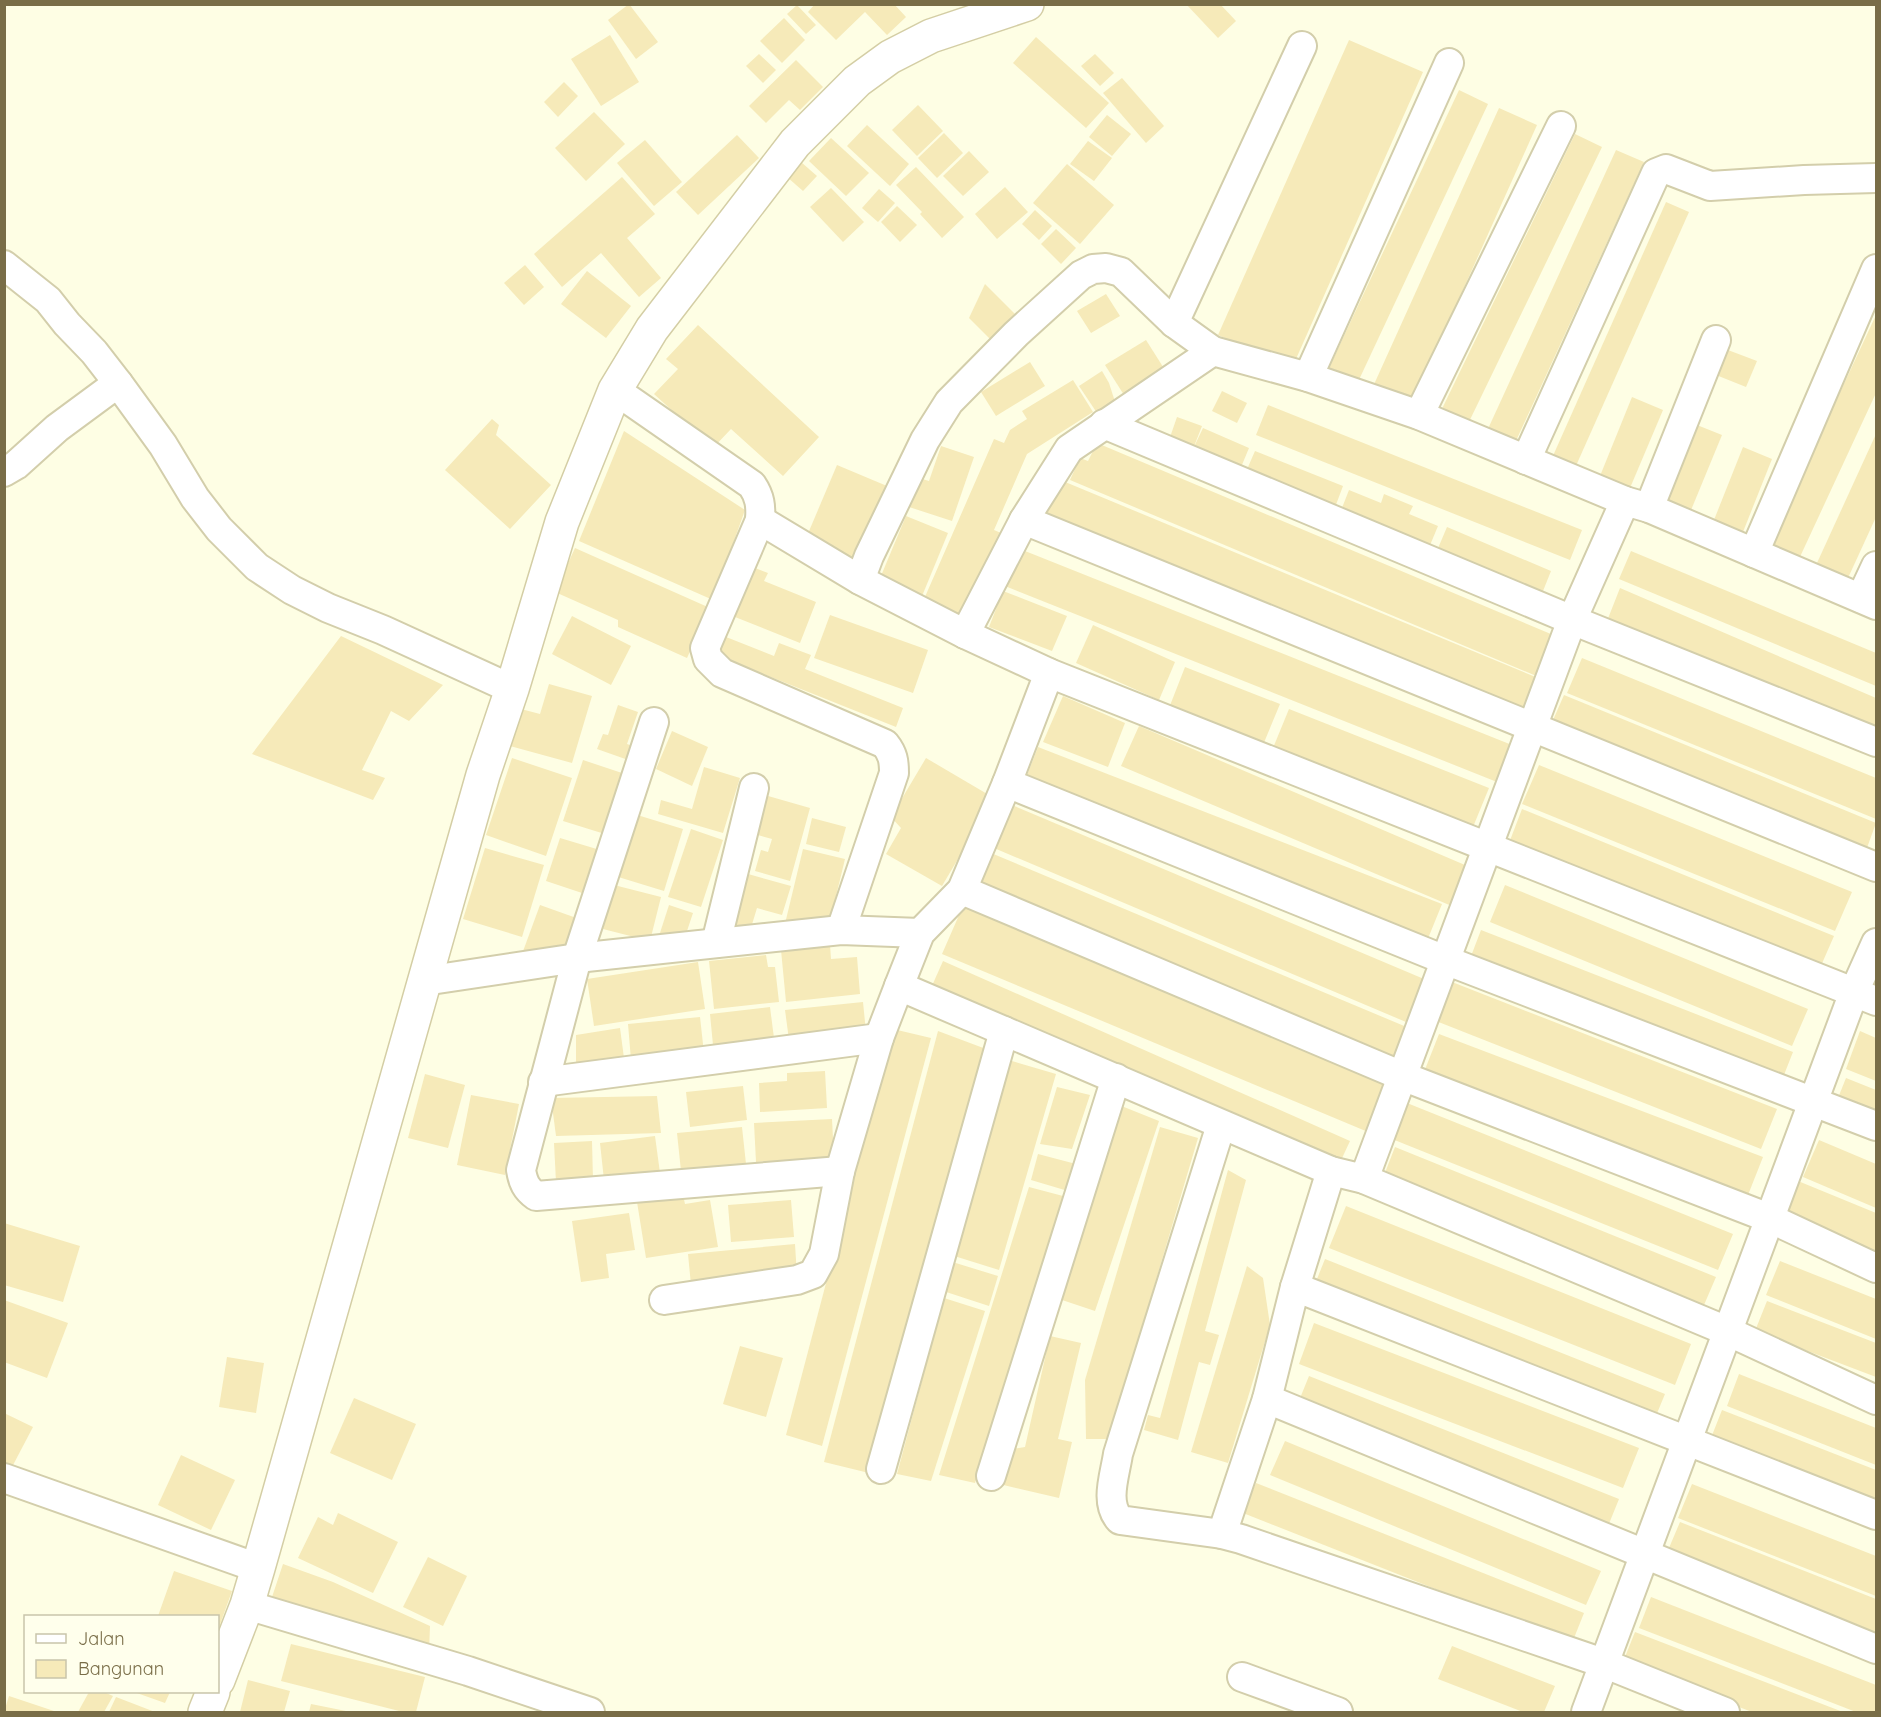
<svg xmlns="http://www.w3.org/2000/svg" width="1881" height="1717" font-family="Quicksand,sans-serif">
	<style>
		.building { fill: #f6eab9 }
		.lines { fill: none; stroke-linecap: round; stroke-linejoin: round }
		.street-casing { stroke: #d3ceab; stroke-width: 32 }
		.secondary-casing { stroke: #d4cea5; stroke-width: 36 }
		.street { stroke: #fff; stroke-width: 28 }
		.secondary { stroke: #fff; stroke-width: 33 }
	</style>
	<rect width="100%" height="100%" fill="#fefee4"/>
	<g class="building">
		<polygon points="629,4 658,42 636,59 608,20"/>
		<polygon points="815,4 894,4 906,17 887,35 865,12 836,40 808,12"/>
		<polygon points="1186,4 1220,4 1236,21 1218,38"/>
		<polygon points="797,5 816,25 806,34 787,14"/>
		<polygon points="784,18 805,40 782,63 760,41"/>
		<polygon points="610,35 639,82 601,106 571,59"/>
		<polygon points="1036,37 1109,103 1086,128 1013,63"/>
		<polygon points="1349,40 1423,72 1292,368 1218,335"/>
		<polygon points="759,54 776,70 763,83 746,66"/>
		<polygon points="1095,54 1114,73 1100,86 1081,66"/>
		<polygon points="796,60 823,87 800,110 789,100 766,123 749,106"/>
		<polygon points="1122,78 1164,126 1146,143 1103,93"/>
		<polygon points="564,82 578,96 558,117 544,102"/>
		<polygon points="1459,90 1488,104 1357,384 1328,370"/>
		<polygon points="918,105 943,131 917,156 892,130"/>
		<polygon points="1499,108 1537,125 1410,408 1371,391"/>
		<polygon points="594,112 625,144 586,181 555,148"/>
		<polygon points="1107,115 1131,134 1112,156 1089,137"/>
		<polygon points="867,125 909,164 890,186 847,146"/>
		<polygon points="944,133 963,153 937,178 918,158"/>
		<polygon points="1575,134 1602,147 1466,428 1439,415"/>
		<polygon points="737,135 759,158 698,215 676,192"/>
		<polygon points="831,138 869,173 846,196 809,161"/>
		<polygon points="645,140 682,182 654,206 617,163"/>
		<polygon points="1088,141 1112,158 1094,181 1070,164"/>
		<polygon points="1616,150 1644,162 1515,443 1487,431"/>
		<polygon points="969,151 989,172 963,196 943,176"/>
		<polygon points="801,162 817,176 803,191 787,177"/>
		<polygon points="1067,164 1114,205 1080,244 1033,203"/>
		<polygon points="916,167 964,217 942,238 920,214 922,212 896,185"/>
		<polygon points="622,177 655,214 627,238 661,278 639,297 601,253 562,287 534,254"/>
		<polygon points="1005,187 1028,212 997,239 975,214"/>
		<polygon points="831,188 864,222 843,242 810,207"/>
		<polygon points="879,189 895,203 878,222 862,208"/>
		<polygon points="1666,202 1689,212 1575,468 1552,458"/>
		<polygon points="897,206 917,225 900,242 881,222"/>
		<polygon points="1035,210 1052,226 1039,240 1022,224"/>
		<polygon points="1056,229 1076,248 1061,264 1041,244"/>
		<polygon points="525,265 544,287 524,305 504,283"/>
		<polygon points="587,271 631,306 606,338 561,304"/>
		<polygon points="985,284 1018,317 993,342 969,318"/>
		<polygon points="1106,294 1120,316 1091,333 1077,311"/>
		<polygon points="1876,315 1876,393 1799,559 1769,545"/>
		<polygon points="698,325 819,437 783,476 731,429 713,448 654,394 678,369 666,359"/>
		<polygon points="1146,340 1165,370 1124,395 1105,365"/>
		<polygon points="1720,347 1757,361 1746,387 1711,373"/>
		<polygon points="1030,362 1045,386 996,416 981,392"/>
		<polygon points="1102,371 1109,383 1117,408 1097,413 1079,386"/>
		<polygon points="1073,380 1093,412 1027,454 994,530 1008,536 969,626 921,606 994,439 1004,443 1010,430 1027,419 1022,411"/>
		<polygon points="1222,391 1247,403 1237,423 1212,411"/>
		<polygon points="1632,397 1663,410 1630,488 1600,476"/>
		<polygon points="1268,405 1582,530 1570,560 1256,435"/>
		<polygon points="1177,417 1202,426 1193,449 1203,428 1249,448 1239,472 1168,443"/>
		<polygon points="492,419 499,425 496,435 551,485 510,529 445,470"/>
		<polygon points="1692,423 1722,435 1689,515 1658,503"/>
		<polygon points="624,431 745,510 713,600 579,541"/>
		<polygon points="1876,434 1876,517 1848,578 1817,563"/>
		<polygon points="1097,443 1558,637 1541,678 1070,480 1080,458 1088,461"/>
		<polygon points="941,446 974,457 952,521 909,507 919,478 929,481"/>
		<polygon points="1743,447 1772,459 1741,537 1712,525"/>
		<polygon points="1255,451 1343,486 1334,510 1245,474"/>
		<polygon points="837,465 887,486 855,563 804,543"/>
		<polygon points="1058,479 1538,678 1523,714 1042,515"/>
		<polygon points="1349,490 1381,503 1384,494 1413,506 1409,514 1438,526 1428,550 1340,513"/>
		<polygon points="906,516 948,533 920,601 878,583"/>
		<polygon points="1447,527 1551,571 1541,596 1436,553"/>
		<polygon points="575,548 710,608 687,658 618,627 618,620 555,592"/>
		<polygon points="1020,549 1512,745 1497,782 1005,586"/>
		<polygon points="1631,551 1876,653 1876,686 1619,579"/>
		<polygon points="750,566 768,573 764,581 816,602 800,643 730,615"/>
		<polygon points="1620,588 1876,698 1876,737 1607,621"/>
		<polygon points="1003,591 1067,616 1052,651 989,627"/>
		<polygon points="830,615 928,650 913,693 814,658"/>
		<polygon points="572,616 631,646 611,685 552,654"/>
		<polygon points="1093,625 1175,662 1159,700 1076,663"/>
		<polygon points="721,635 774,656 779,643 811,655 805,669 903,708 896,727 713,654"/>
		<polygon points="341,636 443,685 409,721 391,711 362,770 385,778 373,800 252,754"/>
		<polygon points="1582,658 1876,778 1876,819 1567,693"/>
		<polygon points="1185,667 1280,704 1263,745 1169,708"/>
		<polygon points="549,684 592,696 572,763 510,746 521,709 540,714"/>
		<polygon points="1564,695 1876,823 1864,856 1550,727"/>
		<polygon points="1063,696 1125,723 1108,767 1043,742"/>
		<polygon points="618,705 638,712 627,744 636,747 631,761 597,749 603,734 608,735"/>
		<polygon points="1289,709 1489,788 1473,827 1273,748"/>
		<polygon points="1139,726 1472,868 1454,907 1121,766"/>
		<polygon points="672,731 708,747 692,786 656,769"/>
		<polygon points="1038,747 1442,904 1427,941 1024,783"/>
		<polygon points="512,758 572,778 546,856 486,835"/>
		<polygon points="926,758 994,798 942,886 886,854 901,828 891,817"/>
		<polygon points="583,760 628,775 608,835 563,821"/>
		<polygon points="1539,765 1852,892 1835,931 1522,804"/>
		<polygon points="704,767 740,778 723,833 658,814 661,800 692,809"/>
		<polygon points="758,793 810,808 790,881 755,871 761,850 768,852 772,839 747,832"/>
		<polygon points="1012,805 1424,979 1406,1022 994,848"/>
		<polygon points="1522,809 1834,936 1820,968 1509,843"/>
		<polygon points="634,814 683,829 664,891 615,876"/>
		<polygon points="812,818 846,827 839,852 806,844"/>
		<polygon points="691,829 723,840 701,907 668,897"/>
		<polygon points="560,838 600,850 585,894 546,881"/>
		<polygon points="485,848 544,865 522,937 463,919"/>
		<polygon points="803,849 845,859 829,925 783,932"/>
		<polygon points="991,853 1409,1028 1394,1065 976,889"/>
		<polygon points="741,872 791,886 782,915 757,908 750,931 725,923"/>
		<polygon points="614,885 661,897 650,941 603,929"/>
		<polygon points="1505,885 1808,1009 1792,1046 1490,922"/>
		<polygon points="540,905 582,920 572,952 522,954"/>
		<polygon points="669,905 693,913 683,943 659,936"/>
		<polygon points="963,906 1388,1083 1368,1132 942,954"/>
		<polygon points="1481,930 1793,1052 1780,1085 1468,964"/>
		<polygon points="830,945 831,959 857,957 860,994 786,1002 781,950"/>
		<polygon points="766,955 768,967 775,967 779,1002 714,1009 709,961"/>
		<polygon points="943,961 1350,1141 1337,1169 931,988"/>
		<polygon points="698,962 705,1009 594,1026 587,979"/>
		<polygon points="1452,982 1777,1109 1761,1149 1436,1021"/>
		<polygon points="863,1002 866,1032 789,1040 785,1010"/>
		<polygon points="770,1007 774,1038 713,1045 710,1014"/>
		<polygon points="700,1017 704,1053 631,1060 628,1024"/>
		<polygon points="620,1028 624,1058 576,1067 576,1035"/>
		<polygon points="893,1029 931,1038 822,1446 786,1435"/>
		<polygon points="938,1031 986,1049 869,1473 824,1462"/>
		<polygon points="1860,1031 1876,1038 1876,1081 1846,1069"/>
		<polygon points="1439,1034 1763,1157 1748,1195 1424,1072"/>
		<polygon points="1005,1059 1056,1074 999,1270 951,1255"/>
		<polygon points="825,1071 827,1108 760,1112 759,1083 787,1081 787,1073"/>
		<polygon points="425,1074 465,1085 448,1148 408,1138"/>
		<polygon points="1846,1078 1876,1090 1876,1120 1836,1103"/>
		<polygon points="743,1086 747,1120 690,1127 686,1092"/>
		<polygon points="1057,1087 1090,1095 1072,1149 1040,1144"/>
		<polygon points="471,1095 519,1104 505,1175 457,1165"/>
		<polygon points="657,1096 661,1133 556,1136 551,1098"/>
		<polygon points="1114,1103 1159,1121 1095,1311 1056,1298 1086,1192 1095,1192 1109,1148"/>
		<polygon points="1407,1103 1733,1234 1718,1270 1392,1139"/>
		<polygon points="832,1119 834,1158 756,1162 754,1123"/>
		<polygon points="742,1127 746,1164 681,1171 677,1133"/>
		<polygon points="1160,1127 1198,1138 1109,1439 1086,1439 1085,1380"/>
		<polygon points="655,1136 660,1173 604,1180 600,1143"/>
		<polygon points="1819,1140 1876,1164 1876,1208 1803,1177"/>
		<polygon points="592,1141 593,1180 556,1182 554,1143"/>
		<polygon points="1395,1147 1716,1277 1701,1312 1381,1183"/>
		<polygon points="1038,1154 1076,1164 1068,1191 1031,1180"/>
		<polygon points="1228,1170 1246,1180 1205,1331 1219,1335 1210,1365 1199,1362 1178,1440 1144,1430 1148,1415 1160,1418"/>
		<polygon points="1798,1181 1876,1213 1876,1253 1784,1215"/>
		<polygon points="1029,1187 1063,1196 975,1483 939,1475"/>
		<polygon points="683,1195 685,1204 710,1200 718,1247 646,1258 637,1202"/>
		<polygon points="791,1200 794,1237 731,1242 728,1205"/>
		<polygon points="1346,1206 1691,1344 1675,1385 1329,1248"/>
		<polygon points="629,1213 635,1250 606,1254 609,1278 581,1282 572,1221"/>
		<polygon points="4,1223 80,1246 63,1302 4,1285"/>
		<polygon points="795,1244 797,1276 691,1285 688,1254"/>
		<polygon points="1325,1259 1665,1394 1653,1423 1313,1289"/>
		<polygon points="946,1260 998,1276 989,1306 937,1289"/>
		<polygon points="1780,1261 1876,1299 1876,1339 1766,1295"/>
		<polygon points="1247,1266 1263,1278 1270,1325 1228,1463 1191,1452"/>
		<polygon points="944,1298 985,1311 931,1481 897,1474"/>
		<polygon points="4,1300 68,1323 47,1378 4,1362"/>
		<polygon points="1767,1301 1876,1343 1876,1377 1755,1331"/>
		<polygon points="1314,1323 1639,1448 1623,1488 1299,1364"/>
		<polygon points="1050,1336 1081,1343 1058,1439 1072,1442 1059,1498 995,1483 1012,1449 1025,1447"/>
		<polygon points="740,1346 783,1358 766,1417 723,1404"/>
		<polygon points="227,1357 264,1363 256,1413 219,1407"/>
		<polygon points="1739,1374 1876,1428 1876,1465 1727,1406"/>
		<polygon points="1309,1376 1619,1499 1606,1531 1296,1408"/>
		<polygon points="354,1398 416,1424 392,1480 330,1453"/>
		<polygon points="1722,1410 1876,1470 1876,1509 1709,1443"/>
		<polygon points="4,1413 33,1427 12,1467 4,1464"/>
		<polygon points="1285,1441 1601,1571 1586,1605 1270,1475"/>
		<polygon points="181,1455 235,1480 211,1530 158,1505"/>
		<polygon points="1256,1483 1584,1613 1572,1643 1243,1513"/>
		<polygon points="1692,1484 1876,1556 1876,1596 1678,1518"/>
		<polygon points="338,1513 398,1542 373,1593 298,1558 318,1517 333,1525"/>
		<polygon points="1680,1522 1876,1599 1876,1638 1666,1555"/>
		<polygon points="428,1557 467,1576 443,1626 403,1607"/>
		<polygon points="283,1564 333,1582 430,1626 429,1653 270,1603"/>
		<polygon points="174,1571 232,1591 218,1630 218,1616 158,1616"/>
		<polygon points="1651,1597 1876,1685 1876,1712 1856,1712 1639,1628"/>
		<polygon points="1635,1632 1843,1712 1752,1712 1623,1662"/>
		<polygon points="291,1644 425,1677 416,1712 403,1712 281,1681"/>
		<polygon points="1452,1646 1555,1686 1544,1712 1523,1712 1438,1679"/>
		<polygon points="248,1680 290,1691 284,1712 240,1712"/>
		<polygon points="89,1692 104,1692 113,1696 104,1712 78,1712"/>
		<polygon points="134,1692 170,1692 165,1703"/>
		<polygon points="9,1696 57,1712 4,1712"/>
		<polygon points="116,1697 155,1712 109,1712"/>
		<polygon points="311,1704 346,1711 346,1712 309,1712"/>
	</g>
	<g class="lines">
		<defs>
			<g id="street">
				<polyline points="4,265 48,300 67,324 94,352 118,383"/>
				<polyline points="1174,323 1302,46"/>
				<polyline points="1308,377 1449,63"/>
				<path d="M615,390L752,485C760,497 761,506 760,520L705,648L708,659L722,673L885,744C893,754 894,761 894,773L841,930"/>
				<polyline points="1419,415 1561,126"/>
				<polyline points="1104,424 1572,620 1876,742"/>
				<polyline points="1526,460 1656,173 1666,169 1710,186 1804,180 1876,178"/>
				<polyline points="4,472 16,465 57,428 118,383 163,445 195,498 219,529 257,567 292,590 328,608 383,630 512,689"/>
				<polyline points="1649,508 1716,340"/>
				<polyline points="760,520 860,580"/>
				<polyline points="1024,520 1876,867"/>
				<polyline points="1754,553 1876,269"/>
				<polyline points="1861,598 1876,566"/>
				<polyline points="1876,605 1649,508 1625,501 1419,415 1308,377 1213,351 1174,323 1121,272 1106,268 1093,269 1081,275 1016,334 949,402 925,440 869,556 860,580 965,634 1049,673 1876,1001"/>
				<polyline points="965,634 1024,520 1069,449 1213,351"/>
				<polyline points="1049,673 1007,783 962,890 920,933 899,986 1331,1171 1364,1179 1727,1331 1876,1400"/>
				<path d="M654,722L577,958L521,1170C523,1182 526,1189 536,1196L840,1171"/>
				<polyline points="1007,783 1445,960 1876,1126"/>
				<polyline points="962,890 1402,1076 1769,1218 1876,1268"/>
				<polyline points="716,943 754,788"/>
				<polyline points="424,981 577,958 841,930 920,933"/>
				<polyline points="543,1082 879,1038"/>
				<path d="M1221,1125L1118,1454C1115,1475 1104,1503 1120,1520L1222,1534L1241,1539L1603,1663L1725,1712"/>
				<polyline points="1364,1179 1572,620 1625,501"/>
				<polyline points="1295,1287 1876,1515"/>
				<polyline points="664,1300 797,1280 813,1274 824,1254 840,1171 879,1038 899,986"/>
				<polyline points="1267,1399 1876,1649"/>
				<polyline points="881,1469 1004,1031"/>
				<polyline points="991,1476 1116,1078"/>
				<polyline points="4,1478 258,1568"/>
				<polyline points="1222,1534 1267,1399 1295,1287 1331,1171"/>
				<polyline points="247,1605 468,1671 590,1712"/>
				<polyline points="1242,1677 1338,1712"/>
				<polyline points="1586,1712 1854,992 1876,943"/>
			</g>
			<g id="secondary">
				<polyline points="218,1680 247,1605 258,1568 483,775 512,689 562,522 615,390 652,329 795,143 857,81 890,57 931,36 1027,4"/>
				<polyline points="205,1712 213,1692"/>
			</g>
		</defs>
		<use href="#street" class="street-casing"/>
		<use href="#secondary" class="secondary-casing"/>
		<use href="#street" class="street"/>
		<use href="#secondary" class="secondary"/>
	</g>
	<rect width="1881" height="1717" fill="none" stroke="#796d47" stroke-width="12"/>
	<rect x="24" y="1615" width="195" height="78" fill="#ffffec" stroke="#c9c5aa" stroke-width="1.5"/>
	<rect x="36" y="1634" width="30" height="9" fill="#ffffff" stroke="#c9c5aa" stroke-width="1.5"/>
	<text x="78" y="1645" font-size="18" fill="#796d47">Jalan</text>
	<rect x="36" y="1660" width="30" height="18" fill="#f6eab9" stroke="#c9c5aa" stroke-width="1.5"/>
	<text x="78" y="1675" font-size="18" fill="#796d47">Bangunan</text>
</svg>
